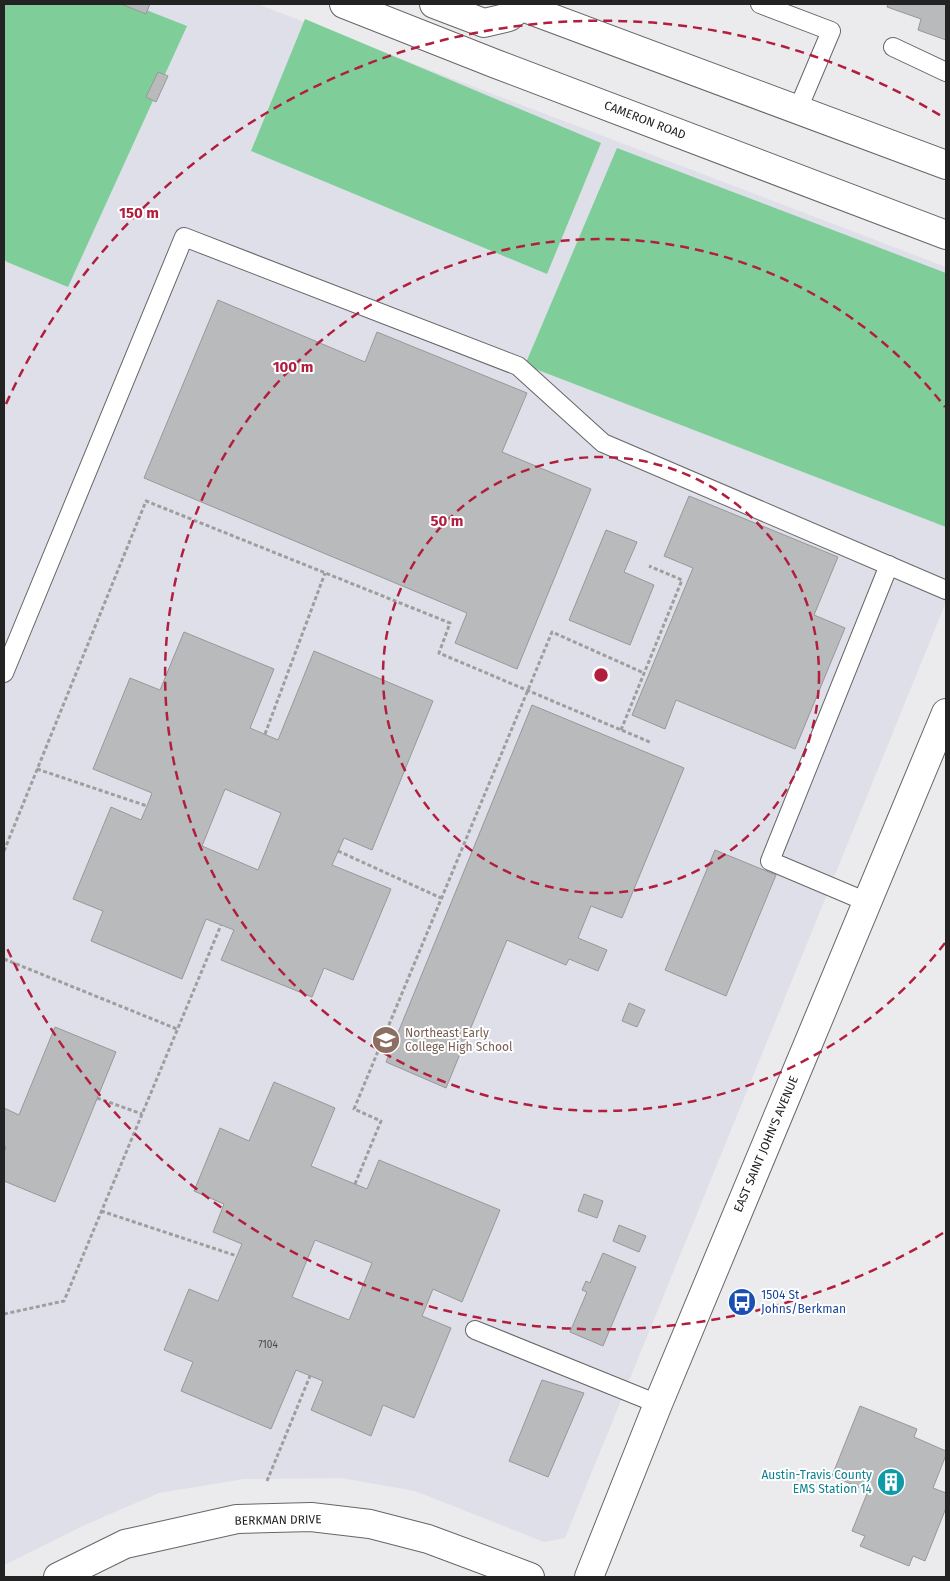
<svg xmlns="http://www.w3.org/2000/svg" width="950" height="1581" font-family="'Fira Sans',sans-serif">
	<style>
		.built { fill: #dedfe8 }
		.green { fill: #7fce9a }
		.building { fill: #b9babb; stroke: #98989a; fill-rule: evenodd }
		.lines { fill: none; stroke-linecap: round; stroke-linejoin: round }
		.lane-casing { stroke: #666668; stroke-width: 20 }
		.secondary-casing { stroke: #666668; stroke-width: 30 }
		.path { stroke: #9e9e9f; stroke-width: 3; stroke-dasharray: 4 2.5; stroke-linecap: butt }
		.lane { stroke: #fff; stroke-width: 18 }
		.secondary { stroke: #fff; stroke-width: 28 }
		.ring { fill: none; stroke: #b11e3e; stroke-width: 2.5; stroke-dasharray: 9 6 }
		.labels { text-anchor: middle; stroke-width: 4; stroke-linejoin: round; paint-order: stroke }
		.number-label { font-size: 10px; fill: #484949 }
		.street-label { font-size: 12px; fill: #232323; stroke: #fff }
		.education-label { font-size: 12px; fill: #785e54; stroke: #fff; text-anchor: start }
		.transit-label { font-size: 12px; fill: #164399; stroke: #fff; text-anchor: start }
		.culture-label { font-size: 12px; fill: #0d838f; stroke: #fff; text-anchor: end }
		.centre { fill: #b11e3e; stroke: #fff; stroke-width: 2.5 }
		.ring-label { font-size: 15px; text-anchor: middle; font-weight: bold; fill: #b11e3e; stroke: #fff; stroke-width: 4; stroke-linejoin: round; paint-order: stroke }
	</style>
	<rect width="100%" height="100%" fill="#ebebed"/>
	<polygon class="built" points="4,4 257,4 946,267 946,602 565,1538 544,1542 415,1491 341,1478 244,1479 159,1493 87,1524 4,1565"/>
	<g class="green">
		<polygon points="4,4 131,4 187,26 68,287 7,262 4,259"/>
		<polygon points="305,19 601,143 547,274 251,151"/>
		<polygon points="617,148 946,273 946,527 525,365"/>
	</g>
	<g class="building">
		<polygon points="121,4 150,4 146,14"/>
		<polygon points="888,4 946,4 946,40 918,30 921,19 887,7"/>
		<polygon points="158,72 168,76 156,102 146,97"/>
		<polygon points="218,300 365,362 377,332 527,393 502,452 591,489 517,669 455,643 467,613 144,478"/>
		<polygon points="689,496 838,557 814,615 845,628 795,749 676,700 665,729 632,715 693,568 664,556"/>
		<polygon points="606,530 637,542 624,572 654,585 630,645 569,620"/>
		<path d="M184,632L274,669L250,728L278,740L314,651L433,701L372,850L344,838L332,865L391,889L353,980L324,968L312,997L221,960L234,930L206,919L182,979L91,941L103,911L73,899L111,807L141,820L147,806L152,793L93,769L130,678L160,690ZM225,789L281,813L258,870L202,846Z"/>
		<polygon points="532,705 684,768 622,918 591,906 578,938 607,950 598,971 569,959 566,965 507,940 446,1088 386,1062"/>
		<polygon points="715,850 776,875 726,996 665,970"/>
		<polygon points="629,1003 645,1010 637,1027 622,1021"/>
		<polygon points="55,1027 116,1052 55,1202 4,1181 4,1153 6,1147 4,1146 4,1108 19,1115"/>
		<path d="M274,1082L335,1108L311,1166L367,1189L379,1160L500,1210L462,1302L433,1289L422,1316L451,1328L414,1418L383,1405L371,1436L311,1410L323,1381L296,1370L271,1429L181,1391L193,1362L164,1350L189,1289L218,1301L242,1244L213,1232L224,1204L194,1191L220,1128L249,1141ZM315,1240L372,1263L349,1320L292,1297Z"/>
		<polygon points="584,1194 603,1201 597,1218 578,1211"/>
		<polygon points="619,1225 646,1236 639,1252 613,1241"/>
		<polygon points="603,1253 636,1267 603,1346 570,1332 587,1292 582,1290 586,1281 590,1283"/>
		<polygon points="542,1380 584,1393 548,1477 509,1461"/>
		<polygon points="860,1406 917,1429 914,1437 946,1451 946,1455 933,1488 946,1493 946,1508 925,1561 913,1556 909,1566 860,1546 865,1536 852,1531 868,1491 832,1476"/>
	</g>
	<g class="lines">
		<defs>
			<g id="lane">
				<polyline points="760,4 831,31 798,109"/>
				<polyline points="893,47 946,72"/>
				<polyline points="4,673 184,237 518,366 603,443 946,590"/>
				<polyline points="867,902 770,861 889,565"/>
				<polyline points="475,1330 658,1404"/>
			</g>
			<g id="secondary">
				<polyline points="344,4 496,64 946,235"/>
				<polyline points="434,4 484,23 509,17 521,6"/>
				<polyline points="514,4 946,165"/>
				<polyline points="58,1577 125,1544 237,1519 311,1517 370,1524 428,1539 530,1577"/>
				<polyline points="589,1577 658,1404 946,713"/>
			</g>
		</defs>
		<use href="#lane" class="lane-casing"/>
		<use href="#secondary" class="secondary-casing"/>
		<g class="path">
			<polyline points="621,730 682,580 649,566"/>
			<polyline points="265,734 325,573"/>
			<polyline points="37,769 147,806"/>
			<polyline points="4,851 146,501 450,623 439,653 652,743"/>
			<polyline points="338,851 441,898"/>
			<polyline points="4,959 177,1029"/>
			<polyline points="97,1098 142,1114"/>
			<polyline points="355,1184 381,1121 354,1109 552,632 644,673"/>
			<polyline points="101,1211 237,1256"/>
			<polyline points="4,1314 64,1301 221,925"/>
			<polyline points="267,1481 310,1376"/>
		</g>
		<use href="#lane" class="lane"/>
		<use href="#secondary" class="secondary"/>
	</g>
	<g class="ring">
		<circle cx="601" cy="675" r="218"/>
		<path d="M945 943A436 436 0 1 1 945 407"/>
		<path d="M943 1233A654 654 0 0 1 6 946M6 404A654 654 0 0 1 943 117"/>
	</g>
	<defs>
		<symbol id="school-disc" viewBox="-11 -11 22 22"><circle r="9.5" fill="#8d6e63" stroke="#fff"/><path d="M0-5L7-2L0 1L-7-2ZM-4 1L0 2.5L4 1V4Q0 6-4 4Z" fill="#fff"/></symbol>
		<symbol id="bus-disc" viewBox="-11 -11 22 22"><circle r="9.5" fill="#1a4fb4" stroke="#fff"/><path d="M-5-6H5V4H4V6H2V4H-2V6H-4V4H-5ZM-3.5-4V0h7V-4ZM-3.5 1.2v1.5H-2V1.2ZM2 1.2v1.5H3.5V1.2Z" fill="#fff"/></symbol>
		<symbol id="building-disc" viewBox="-11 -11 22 22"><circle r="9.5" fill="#0f9aa8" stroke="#fff"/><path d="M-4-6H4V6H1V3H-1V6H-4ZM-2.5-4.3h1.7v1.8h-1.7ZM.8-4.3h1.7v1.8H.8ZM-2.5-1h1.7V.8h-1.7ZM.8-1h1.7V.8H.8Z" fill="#fff"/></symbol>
	</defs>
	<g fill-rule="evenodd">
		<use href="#school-disc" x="370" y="1024" width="32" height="32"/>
		<use href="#bus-disc" x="726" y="1286" width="32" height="32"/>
		<use href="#building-disc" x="875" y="1466" width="32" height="32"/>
	</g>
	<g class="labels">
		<g class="number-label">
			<text x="268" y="1348">7104</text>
		</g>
		<g class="street-label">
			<text transform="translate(645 120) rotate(21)" y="4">CAMERON ROAD</text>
			<text transform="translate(766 1144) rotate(-67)" y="4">EAST SAINT JOHN'S AVENUE</text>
			<text transform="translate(278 1520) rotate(-1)" y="4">BERKMAN DRIVE</text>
		</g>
		<g class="education-label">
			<text x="405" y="1037">Northeast Early<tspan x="405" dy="14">College High School</tspan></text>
		</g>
		<g class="transit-label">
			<text x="761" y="1299">1504 St<tspan x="761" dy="14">Johns/Berkman</tspan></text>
		</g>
		<g class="culture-label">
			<text x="872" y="1479">Austin-Travis County<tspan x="872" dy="14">EMS Station 14</tspan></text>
		</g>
	</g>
	<circle cx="601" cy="675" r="8" class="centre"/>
	<g class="ring-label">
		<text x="139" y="218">150 m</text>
		<text x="293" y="372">100 m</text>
		<text x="447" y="526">50 m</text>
	</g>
	<rect width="950" height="1581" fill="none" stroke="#232323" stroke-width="10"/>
</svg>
